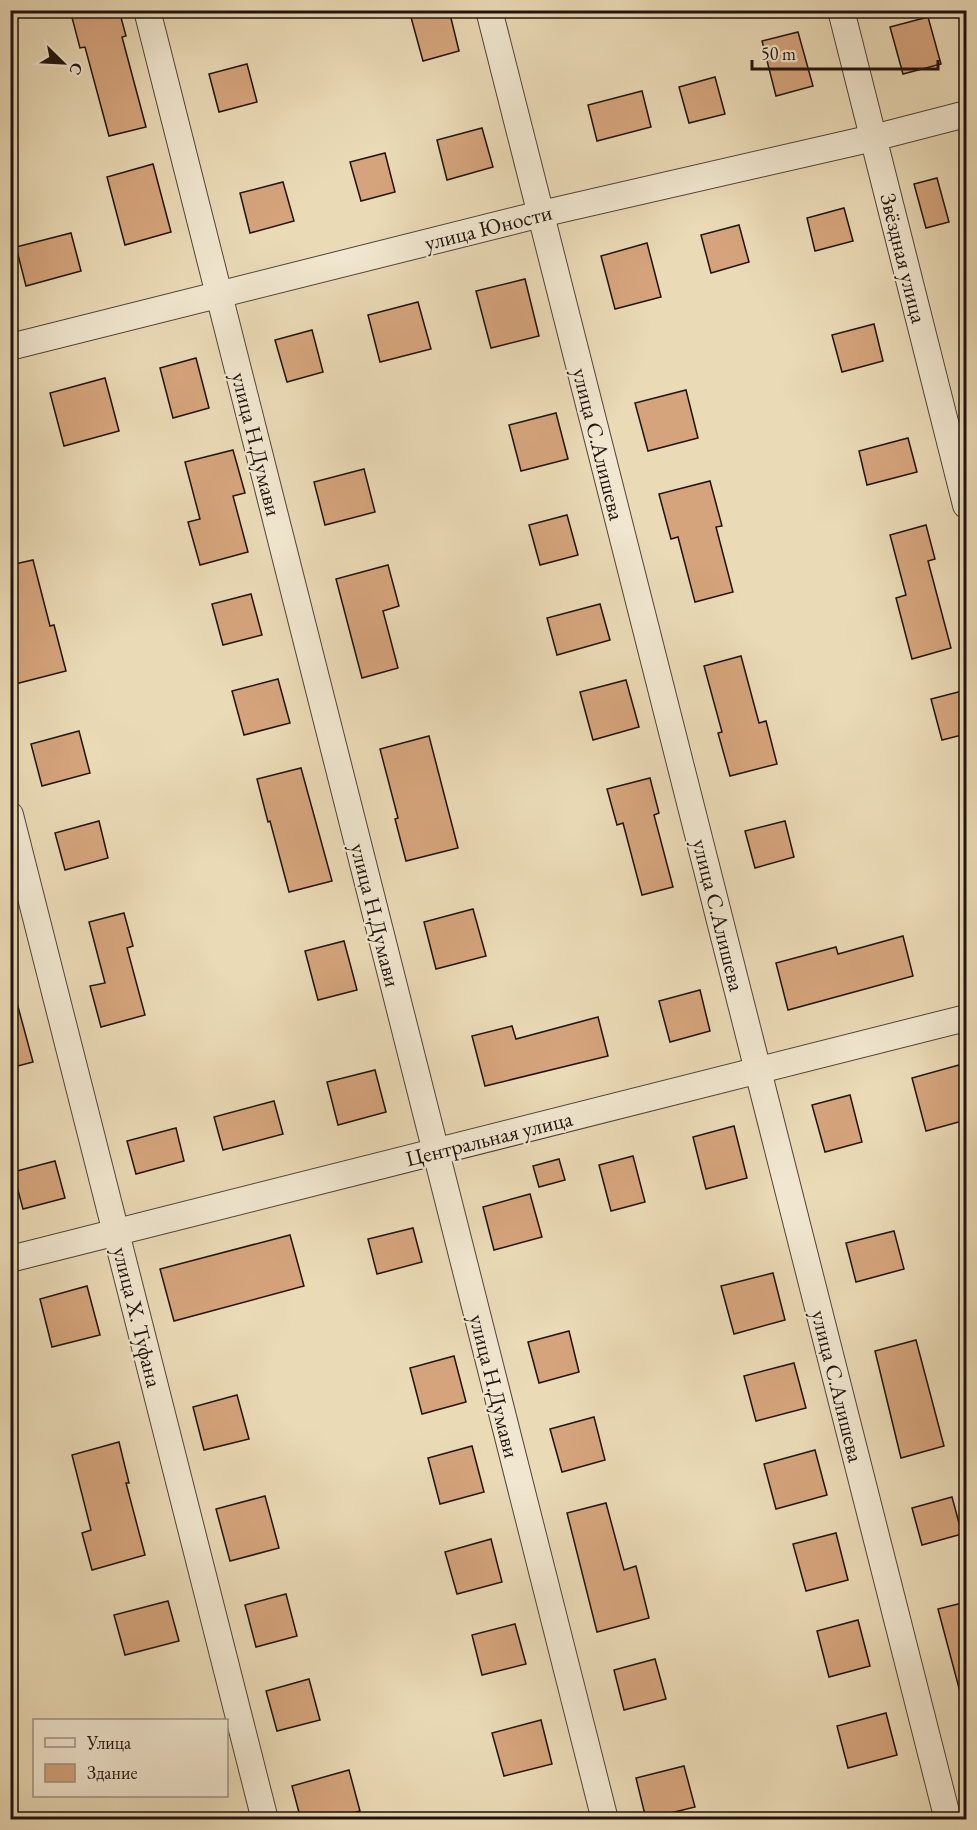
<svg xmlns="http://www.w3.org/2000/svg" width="977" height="1830" font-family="'EB Garamond',serif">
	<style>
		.building { fill: #d5a47c; stroke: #20120d; stroke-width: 1.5 }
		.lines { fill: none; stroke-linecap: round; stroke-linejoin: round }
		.minor-casing { stroke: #524437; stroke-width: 28 }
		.minor { stroke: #f1e7d0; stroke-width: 26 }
		.labels { text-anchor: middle; stroke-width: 4.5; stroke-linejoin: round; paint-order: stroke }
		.street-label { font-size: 22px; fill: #20120d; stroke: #f1e7d0 }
	</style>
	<rect width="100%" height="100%" fill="#eadab6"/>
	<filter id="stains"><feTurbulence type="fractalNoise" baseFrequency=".00333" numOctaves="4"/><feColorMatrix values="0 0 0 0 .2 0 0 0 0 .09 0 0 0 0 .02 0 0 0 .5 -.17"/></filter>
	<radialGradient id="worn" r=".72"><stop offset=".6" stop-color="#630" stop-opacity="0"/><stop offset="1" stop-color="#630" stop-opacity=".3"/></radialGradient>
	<g class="building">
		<polygon points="70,10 119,10 126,36 122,37 146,127 109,136 85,47 80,48"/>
		<polygon points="409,10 449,10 459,51 423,61"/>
		<polygon points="928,17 941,64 903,74 890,27"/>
		<polygon points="798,32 813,86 776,96 762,41"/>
		<polygon points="247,64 257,102 219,112 209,74"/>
		<polygon points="715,77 725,114 689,123 679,87"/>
		<polygon points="642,91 651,127 597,141 588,105"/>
		<polygon points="482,128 493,167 447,180 437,140"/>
		<polygon points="385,153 395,192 361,201 350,162"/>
		<polygon points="153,164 171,232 125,245 107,177"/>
		<polygon points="937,178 949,222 926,228 914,184"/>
		<polygon points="283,182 294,221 250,233 240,193"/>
		<polygon points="844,208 853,241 815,251 807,218"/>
		<polygon points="739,225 749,262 711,273 701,235"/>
		<polygon points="71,233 81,271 26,286 16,247"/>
		<polygon points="647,243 661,297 615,309 601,256"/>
		<polygon points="525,279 539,336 491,348 476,291"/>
		<polygon points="418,302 431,349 380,362 368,315"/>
		<polygon points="874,324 883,361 842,372 832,335"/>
		<polygon points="312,330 323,372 287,382 275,340"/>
		<polygon points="196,358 209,408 173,418 160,368"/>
		<polygon points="105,378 119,431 64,446 50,393"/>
		<polygon points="686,390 698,438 648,451 635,403"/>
		<polygon points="556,413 568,459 521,471 509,425"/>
		<polygon points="908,438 917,472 867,485 859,451"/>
		<polygon points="233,450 245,493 233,496 248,552 200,565 188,522 200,519 185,462"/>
		<polygon points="364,469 375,512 325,525 314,482"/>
		<polygon points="710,481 722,526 716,527 733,592 695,602 678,537 671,539 659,494"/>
		<polygon points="567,515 578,555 540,565 529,525"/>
		<polygon points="926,525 935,559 928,561 951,648 912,659 896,598 906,595 890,535"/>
		<polygon points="33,560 50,626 54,625 66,671 15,684 10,667 10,565"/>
		<polygon points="388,565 399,606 383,611 398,668 362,678 336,579"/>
		<polygon points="251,594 262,635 223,645 212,604"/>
		<polygon points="600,604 610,640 557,655 547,618"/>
		<polygon points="741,656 759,723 766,721 777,764 730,776 718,733 722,732 704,666"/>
		<polygon points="278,679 290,723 244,735 232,691"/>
		<polygon points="626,680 639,727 593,740 580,692"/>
		<polygon points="966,690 966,734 942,740 931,699"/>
		<polygon points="79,731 90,773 42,786 31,744"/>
		<polygon points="429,736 458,848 406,861 395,819 398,818 380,749"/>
		<polygon points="301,768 332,881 289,892 270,821 268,822 257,779"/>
		<polygon points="650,778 659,813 654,815 673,887 642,895 623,823 617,825 607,789"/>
		<polygon points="99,821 108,858 65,870 55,833"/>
		<polygon points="785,821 794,857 755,868 745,831"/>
		<polygon points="473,909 486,956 436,969 424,922"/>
		<polygon points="124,913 133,946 127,948 145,1015 101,1027 90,986 105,983 89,922"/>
		<polygon points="903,936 913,976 788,1010 776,963 836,947 838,954"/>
		<polygon points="344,941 357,990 318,1000 305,951"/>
		<polygon points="700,990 710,1031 670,1042 659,1001"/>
		<polygon points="17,1003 33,1062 10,1068 10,1004"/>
		<polygon points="598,1017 608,1056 485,1086 472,1036 512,1026 516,1039"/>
		<polygon points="966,1063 966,1120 926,1131 912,1078"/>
		<polygon points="375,1070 386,1112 338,1125 327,1082"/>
		<polygon points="850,1095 862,1142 825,1152 812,1105"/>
		<polygon points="274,1101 283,1134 223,1150 214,1117"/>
		<polygon points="734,1126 747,1178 706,1189 693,1137"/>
		<polygon points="176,1128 184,1161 136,1174 127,1141"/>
		<polygon points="633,1156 645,1202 611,1211 599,1165"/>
		<polygon points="559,1159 565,1180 539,1187 533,1166"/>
		<polygon points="55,1161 65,1198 23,1209 13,1172"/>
		<polygon points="530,1194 542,1237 494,1250 483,1207"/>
		<polygon points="413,1228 422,1262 377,1274 368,1239"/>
		<polygon points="894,1231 904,1269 856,1282 846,1243"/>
		<polygon points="290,1235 304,1286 174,1321 160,1269"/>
		<polygon points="773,1273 785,1320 734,1334 721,1286"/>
		<polygon points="87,1286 100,1335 52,1347 40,1299"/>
		<polygon points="569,1331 579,1372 539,1383 528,1342"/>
		<polygon points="916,1340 944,1446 901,1458 875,1351"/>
		<polygon points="454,1356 466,1402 422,1414 410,1368"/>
		<polygon points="794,1363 806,1408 756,1421 744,1376"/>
		<polygon points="237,1395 249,1439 204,1450 193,1407"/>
		<polygon points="594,1417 605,1460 562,1472 550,1429"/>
		<polygon points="119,1442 129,1483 126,1483 145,1555 92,1570 82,1533 91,1530 72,1455"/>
		<polygon points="472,1446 484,1492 440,1504 428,1458"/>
		<polygon points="815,1450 827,1495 776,1509 764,1464"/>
		<polygon points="265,1496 279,1548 230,1561 216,1509"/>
		<polygon points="952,1497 962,1534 922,1545 912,1508"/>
		<polygon points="606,1503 624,1570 636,1566 649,1618 597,1632 567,1513"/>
		<polygon points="836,1533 848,1580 806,1591 793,1544"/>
		<polygon points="491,1539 502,1582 457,1594 445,1552"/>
		<polygon points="286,1594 297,1636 256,1647 245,1605"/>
		<polygon points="168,1601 179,1641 125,1655 114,1615"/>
		<polygon points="966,1602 966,1691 960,1692 938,1609"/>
		<polygon points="858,1620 870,1666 829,1677 817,1631"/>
		<polygon points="515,1624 526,1664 482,1675 472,1635"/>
		<polygon points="655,1659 666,1699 624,1710 614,1670"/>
		<polygon points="309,1679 320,1720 277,1731 266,1691"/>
		<polygon points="886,1713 897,1755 848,1768 837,1726"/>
		<polygon points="541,1720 552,1764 504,1776 492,1733"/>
		<polygon points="684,1766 695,1807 646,1819 636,1778"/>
		<polygon points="349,1770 360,1811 326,1820 301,1820 292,1786"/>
	</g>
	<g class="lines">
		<defs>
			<g id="minor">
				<polyline points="147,10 605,1820"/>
				<polyline points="489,10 948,1820"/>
				<polyline points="841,10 966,505"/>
				<polyline points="10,347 541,214 873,138 966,114"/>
				<polyline points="10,815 265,1820"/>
				<polyline points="10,1259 966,1018"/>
			</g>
		</defs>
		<use href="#minor" class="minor-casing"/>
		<use href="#minor" class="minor"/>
	</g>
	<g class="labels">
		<g class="street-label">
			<text transform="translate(488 227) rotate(-14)" y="8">улица Юности</text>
			<text transform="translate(904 258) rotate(76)" y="8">Звёздная улица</text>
			<text transform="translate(257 444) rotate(76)" y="8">улица Н.Думави</text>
			<text transform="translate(599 444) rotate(76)" y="8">улица С.Алишева</text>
			<text transform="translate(376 915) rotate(76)" y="8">улица Н.Думави</text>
			<text transform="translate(719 915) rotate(76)" y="8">улица С.Алишева</text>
			<text transform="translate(489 1138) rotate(-14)" y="8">Центральная улица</text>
			<text transform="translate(138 1317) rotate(76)" y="8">улица Х. Туфана</text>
			<text transform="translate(495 1386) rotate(76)" y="8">улица Н.Думави</text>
			<text transform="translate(838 1386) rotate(76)" y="8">улица С.Алишева</text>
		</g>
	</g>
	<rect width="977" height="1830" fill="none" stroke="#eadab6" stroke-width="36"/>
	<rect x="12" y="12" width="953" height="1806" fill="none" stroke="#20120d" stroke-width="3"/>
	<rect x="18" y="18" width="941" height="1794" fill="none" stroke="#20120d" stroke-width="1.5"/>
	<rect x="33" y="1719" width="195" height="78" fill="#f1e7d0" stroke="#9d9282" stroke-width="1.5"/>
	<rect x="45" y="1738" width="30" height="9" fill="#f1e7d0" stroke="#9d9282" stroke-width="1.5"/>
	<text x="87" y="1749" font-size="18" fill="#20120d">Улица</text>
	<rect x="45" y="1764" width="30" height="18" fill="#d5a47c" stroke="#9d9282" stroke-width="1.5"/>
	<text x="87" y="1779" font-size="18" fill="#20120d">Здание</text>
	<g transform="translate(63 63) rotate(114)" stroke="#f1e7d0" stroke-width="4.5" paint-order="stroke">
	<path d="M0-4.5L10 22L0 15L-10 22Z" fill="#20120d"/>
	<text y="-9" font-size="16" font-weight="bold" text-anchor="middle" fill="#20120d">С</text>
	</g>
	<path d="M752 60v9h186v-9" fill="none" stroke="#20120d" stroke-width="3"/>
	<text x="761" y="60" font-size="18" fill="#20120d" stroke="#f1e7d0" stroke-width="4.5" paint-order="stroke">50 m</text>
	<rect width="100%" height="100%" filter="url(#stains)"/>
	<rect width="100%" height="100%" fill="url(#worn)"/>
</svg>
